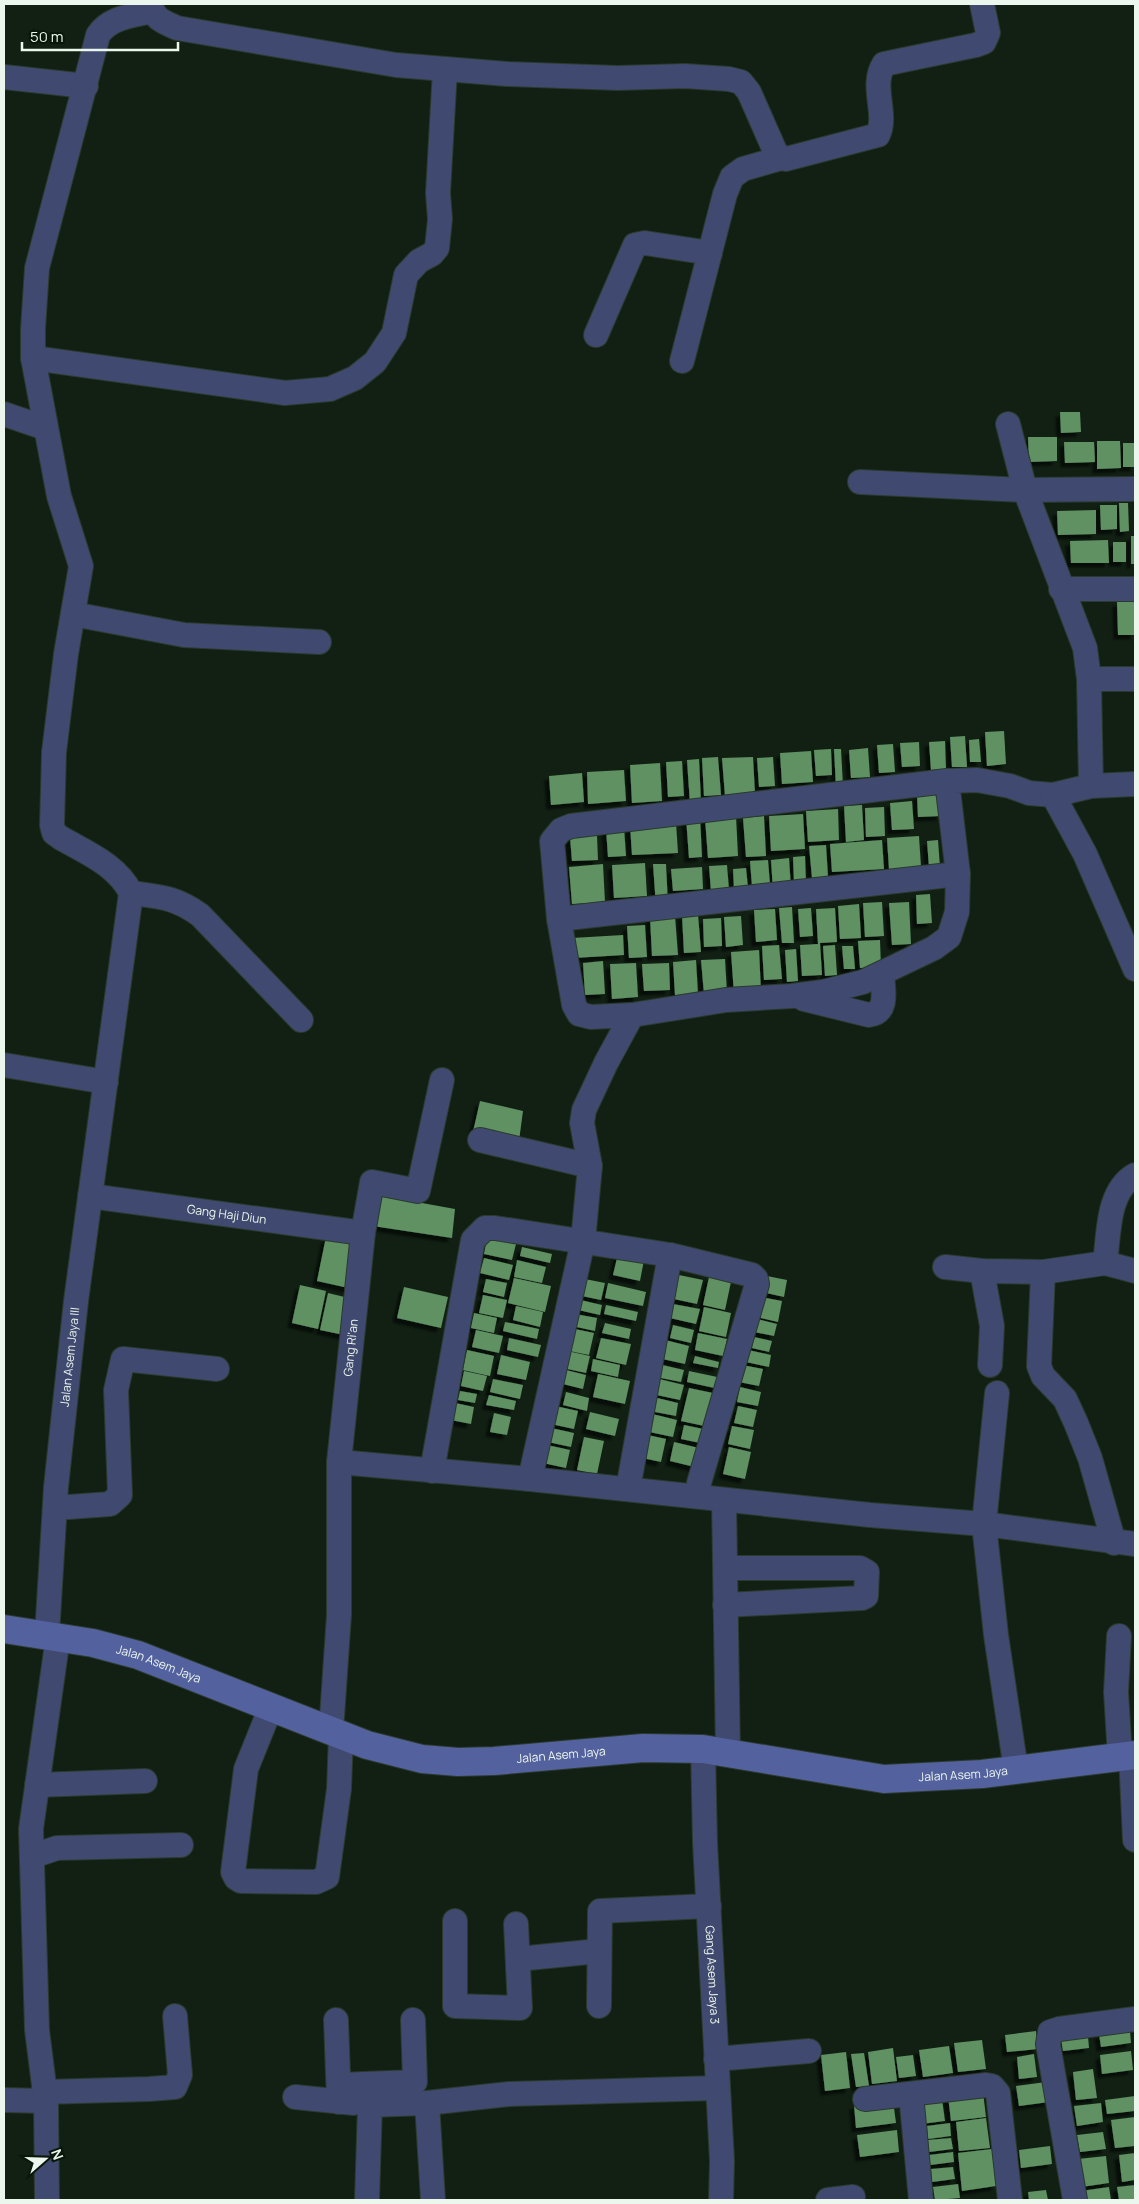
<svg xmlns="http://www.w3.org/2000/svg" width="1139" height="2204" font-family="Manrope,sans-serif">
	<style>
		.building { fill: #5f9163; filter: url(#shadow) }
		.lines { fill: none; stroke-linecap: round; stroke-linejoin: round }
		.street-casing { stroke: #2b3a2d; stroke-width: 26 }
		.secondary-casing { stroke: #2b3a2d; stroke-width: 30 }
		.street { stroke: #40496f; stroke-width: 24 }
		.secondary { stroke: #54619f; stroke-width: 28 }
		.labels { text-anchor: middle; stroke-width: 4.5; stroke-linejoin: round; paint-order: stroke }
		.street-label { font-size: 12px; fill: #ebf6ec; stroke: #08170a }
	</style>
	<defs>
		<filter id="shadow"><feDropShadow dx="-4.5" dy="4.5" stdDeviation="1" flood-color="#0009"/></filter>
	</defs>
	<rect width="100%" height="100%" fill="#112013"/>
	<g class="building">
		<polygon points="1060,412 1080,412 1081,432 1061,433"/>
		<polygon points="1028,437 1057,437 1057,461 1029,462"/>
		<polygon points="1097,441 1120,441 1121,468 1097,469"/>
		<polygon points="1064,442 1094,442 1095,462 1065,463"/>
		<rect x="1123" y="443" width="12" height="24"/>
		<polygon points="1119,503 1128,503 1129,531 1120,532"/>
		<polygon points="1100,505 1117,505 1117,529 1101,530"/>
		<polygon points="1096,510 1096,534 1058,535 1057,511"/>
		<rect x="1131" y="536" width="4" height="28"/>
		<polygon points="1108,540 1109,563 1071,563 1070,541"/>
		<rect x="1113" y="542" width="13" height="20"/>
		<polygon points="1117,602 1135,602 1135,635 1118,635"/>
		<polygon points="1004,731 1006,764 987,766 985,732"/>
		<polygon points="965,736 967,767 952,767 950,737"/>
		<polygon points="979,739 981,762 970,762 969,740"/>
		<polygon points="945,741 946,769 931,770 929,742"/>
		<polygon points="919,742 920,766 902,767 900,743"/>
		<polygon points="893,744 895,772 879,773 877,745"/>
		<polygon points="868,748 870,777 851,778 849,750"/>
		<polygon points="831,749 832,775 816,776 814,750"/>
		<polygon points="834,749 841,749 843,786 836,787"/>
		<polygon points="811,751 813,782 782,784 780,753"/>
		<polygon points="718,757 721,795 704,796 702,758"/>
		<polygon points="753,757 755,794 725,796 722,758"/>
		<polygon points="773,757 775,786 759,787 757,758"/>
		<polygon points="699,759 701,803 690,804 687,760"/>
		<polygon points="682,761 684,796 668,797 666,762"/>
		<polygon points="660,763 662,801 632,803 630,765"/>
		<polygon points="624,770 626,801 588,804 587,772"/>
		<polygon points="582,773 584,802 551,805 549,776"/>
		<polygon points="940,794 941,816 918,817 917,795"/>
		<polygon points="912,801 914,829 892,830 890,803"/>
		<polygon points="862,805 864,840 846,842 844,806"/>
		<polygon points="884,807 885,836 866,837 865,808"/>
		<polygon points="838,809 839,840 808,842 806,811"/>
		<polygon points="803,814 805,849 771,851 769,816"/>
		<polygon points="700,816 702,857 689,858 686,817"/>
		<polygon points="736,816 738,856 708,858 705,818"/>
		<polygon points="764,816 766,856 746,857 743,818"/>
		<polygon points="676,822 678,853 632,855 630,825"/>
		<polygon points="624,827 626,856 608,857 606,828"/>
		<polygon points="597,835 598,860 572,861 570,837"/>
		<polygon points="919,836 921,867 889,869 887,838"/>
		<polygon points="882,840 884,869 832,872 830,844"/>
		<polygon points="938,840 940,867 929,867 927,841"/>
		<polygon points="826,845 828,877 812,878 809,846"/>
		<polygon points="805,856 806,882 794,883 793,857"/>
		<polygon points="789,858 791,889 773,890 771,860"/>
		<polygon points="768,860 770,885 752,886 750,861"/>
		<polygon points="645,863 647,896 614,898 612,865"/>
		<polygon points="603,864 605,902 572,904 569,867"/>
		<polygon points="653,864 666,864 668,905 656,906"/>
		<polygon points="727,865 729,890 711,891 709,866"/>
		<polygon points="702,867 703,889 673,891 671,869"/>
		<polygon points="746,868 748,888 734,889 733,869"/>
		<polygon points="930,894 932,923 917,924 916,895"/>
		<polygon points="882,902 884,936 865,937 863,903"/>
		<polygon points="909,902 911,944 892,945 889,903"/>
		<polygon points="859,904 861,938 840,939 838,906"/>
		<polygon points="792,907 794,943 782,943 779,908"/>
		<polygon points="811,908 813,936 800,937 798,909"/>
		<polygon points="835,908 837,942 820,943 822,975 802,976 800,945 818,944 816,909"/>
		<polygon points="775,909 777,940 756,942 754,910"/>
		<polygon points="698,914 701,952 684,953 682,915"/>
		<polygon points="675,916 678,955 652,956 650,917"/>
		<polygon points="741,916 743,945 726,947 724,917"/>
		<polygon points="721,918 722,946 704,947 703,919"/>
		<polygon points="645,925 647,957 629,958 627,926"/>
		<polygon points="623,935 624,955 573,958 572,938"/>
		<polygon points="880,940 881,967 860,968 858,941"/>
		<polygon points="779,945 782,979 764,980 762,946"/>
		<polygon points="835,945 837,975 825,976 823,946"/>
		<polygon points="842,946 853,946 855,969 844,969"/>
		<polygon points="796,949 798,981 787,982 785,950"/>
		<polygon points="759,950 761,992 734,994 731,952"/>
		<polygon points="725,959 727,993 704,994 701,960"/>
		<polygon points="696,960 698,994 675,995 673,962"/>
		<polygon points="603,961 605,994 585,995 583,963"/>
		<polygon points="636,963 638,997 612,999 610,964"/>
		<polygon points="669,963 670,990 644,991 642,964"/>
		<polygon points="480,1101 523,1111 519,1141 473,1132"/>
		<polygon points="378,1195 455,1209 452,1238 373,1226"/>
		<polygon points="488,1234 517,1240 512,1260 484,1254"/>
		<polygon points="326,1237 359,1245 353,1289 317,1281"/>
		<polygon points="522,1247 552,1254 550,1263 520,1256"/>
		<polygon points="618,1254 644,1260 640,1281 613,1275"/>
		<polygon points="484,1258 513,1265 509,1280 480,1273"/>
		<polygon points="517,1260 546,1267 542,1283 514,1277"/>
		<polygon points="679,1275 703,1280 697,1304 674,1299"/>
		<polygon points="762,1275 787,1280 784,1297 758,1291"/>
		<polygon points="709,1277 731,1282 725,1310 703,1305"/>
		<polygon points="514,1278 551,1286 545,1312 508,1303"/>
		<polygon points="486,1279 507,1283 504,1297 483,1292"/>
		<polygon points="585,1279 605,1283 601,1300 582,1296"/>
		<polygon points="608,1283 646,1292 643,1306 605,1298"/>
		<polygon points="300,1285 326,1291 318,1329 292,1323"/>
		<polygon points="404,1287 448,1297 441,1328 397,1318"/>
		<polygon points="328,1293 357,1300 349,1336 320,1330"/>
		<polygon points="483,1295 507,1300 503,1318 479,1313"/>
		<polygon points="756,1296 782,1301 778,1322 752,1316"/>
		<polygon points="576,1299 602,1305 600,1315 574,1309"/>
		<polygon points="673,1304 700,1309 696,1324 670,1318"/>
		<polygon points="606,1305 638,1312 636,1321 604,1314"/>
		<polygon points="516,1306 543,1312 540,1327 513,1320"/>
		<polygon points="704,1307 731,1313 726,1337 699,1331"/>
		<polygon points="474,1313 497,1318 494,1333 471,1328"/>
		<polygon points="575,1314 597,1318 595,1331 572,1326"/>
		<polygon points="757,1319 777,1324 774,1336 754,1332"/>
		<polygon points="505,1322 539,1329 537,1339 503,1331"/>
		<polygon points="605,1323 631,1329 629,1339 602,1333"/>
		<polygon points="673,1325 694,1330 691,1343 670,1338"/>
		<polygon points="570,1328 594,1333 589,1355 565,1350"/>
		<polygon points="476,1330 503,1336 499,1353 472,1347"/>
		<polygon points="698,1333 727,1339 723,1356 695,1350"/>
		<polygon points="754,1337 772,1341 769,1352 752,1348"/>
		<polygon points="509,1338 541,1345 538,1357 507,1350"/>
		<polygon points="601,1338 631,1344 626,1365 596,1358"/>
		<polygon points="661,1339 689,1346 685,1364 658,1358"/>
		<polygon points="467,1350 494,1356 490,1376 463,1370"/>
		<polygon points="748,1350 771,1355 769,1367 746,1362"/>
		<polygon points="567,1351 590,1356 586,1373 563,1368"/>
		<polygon points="501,1355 530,1362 526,1380 497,1374"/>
		<polygon points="695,1356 719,1362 718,1368 693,1363"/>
		<polygon points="593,1359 620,1365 618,1377 591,1371"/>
		<polygon points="658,1364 684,1370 681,1382 656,1377"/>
		<polygon points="742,1365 763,1369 759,1386 739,1382"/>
		<polygon points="562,1369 586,1375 583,1389 559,1383"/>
		<polygon points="464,1371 487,1376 483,1391 461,1386"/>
		<polygon points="689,1371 722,1378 719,1389 687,1382"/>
		<polygon points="598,1374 630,1381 625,1404 593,1397"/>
		<polygon points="655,1378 684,1385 680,1400 652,1394"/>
		<polygon points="493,1379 523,1385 520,1399 490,1392"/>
		<polygon points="740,1387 761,1392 758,1406 737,1402"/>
		<polygon points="689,1388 713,1393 709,1427 681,1421"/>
		<polygon points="460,1391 477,1394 475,1403 458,1400"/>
		<polygon points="566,1392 589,1398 587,1411 563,1405"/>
		<polygon points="489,1395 516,1401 514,1410 486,1405"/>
		<polygon points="653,1397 678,1403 676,1416 650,1411"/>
		<polygon points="455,1403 474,1407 471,1424 451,1420"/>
		<polygon points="555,1406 578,1411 574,1429 551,1424"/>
		<polygon points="738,1406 757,1410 753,1427 734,1423"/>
		<polygon points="590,1412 619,1419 615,1436 586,1429"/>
		<polygon points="494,1413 511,1417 507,1435 490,1432"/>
		<polygon points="648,1413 677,1420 673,1437 645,1431"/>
		<polygon points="684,1425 708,1430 705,1444 681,1439"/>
		<polygon points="732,1426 754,1430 750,1449 728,1444"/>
		<polygon points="551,1428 574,1433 571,1447 548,1442"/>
		<polygon points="643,1434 666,1439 661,1462 638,1457"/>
		<polygon points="584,1437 604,1441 597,1474 577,1470"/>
		<polygon points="674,1442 703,1449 699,1468 670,1461"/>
		<polygon points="547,1445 570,1450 566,1468 543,1463"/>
		<polygon points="729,1447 751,1452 745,1479 723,1474"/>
		<polygon points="1036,2031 1038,2049 1007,2052 1005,2035"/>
		<polygon points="1130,2031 1131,2043 1101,2047 1099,2034"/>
		<polygon points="1088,2036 1089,2048 1063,2051 1061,2039"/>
		<polygon points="982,2040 986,2069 958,2072 954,2043"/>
		<polygon points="949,2046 953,2073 923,2077 919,2050"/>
		<polygon points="893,2048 897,2081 872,2084 868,2052"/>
		<polygon points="1131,2051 1133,2070 1102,2074 1100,2055"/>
		<polygon points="846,2052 850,2088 825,2091 821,2055"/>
		<polygon points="864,2053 869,2086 856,2087 851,2054"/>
		<polygon points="1034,2054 1037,2077 1019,2079 1017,2057"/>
		<polygon points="913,2055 916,2076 899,2078 896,2057"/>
		<polygon points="1093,2069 1097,2098 1076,2100 1073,2072"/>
		<polygon points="1046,2082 1049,2102 1019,2106 1016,2086"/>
		<polygon points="983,2092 986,2117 951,2121 948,2096"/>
		<polygon points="1135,2096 1135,2111 1107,2114 1105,2100"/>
		<polygon points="942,2099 945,2121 921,2124 919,2102"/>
		<polygon points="893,2100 896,2123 856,2128 854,2105"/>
		<polygon points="1101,2103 1103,2122 1077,2126 1074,2106"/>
		<polygon points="1135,2117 1135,2146 1115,2148 1111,2120"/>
		<polygon points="986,2118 990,2148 959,2151 956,2122"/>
		<polygon points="950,2123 951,2136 928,2139 927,2126"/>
		<polygon points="897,2130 899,2152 860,2157 857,2135"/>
		<polygon points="1103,2132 1106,2149 1080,2152 1077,2135"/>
		<polygon points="951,2138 953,2149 929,2152 928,2140"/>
		<polygon points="1050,2146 1052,2164 1021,2168 1019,2150"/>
		<polygon points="992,2149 996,2186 962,2191 958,2153"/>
		<polygon points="953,2152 954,2162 930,2165 929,2155"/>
		<polygon points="1135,2153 1135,2180 1122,2182 1119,2155"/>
		<polygon points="1106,2156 1109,2183 1081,2187 1078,2159"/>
		<polygon points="953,2167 955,2179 932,2182 931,2169"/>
		<polygon points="958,2184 960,2198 935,2200 933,2187"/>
		<polygon points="1135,2185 1135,2200 1119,2200 1117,2187"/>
		<polygon points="1109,2187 1111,2200 1082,2200 1081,2191"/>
		<polygon points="1046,2190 1048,2200 1029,2200 1028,2192"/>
	</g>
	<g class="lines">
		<defs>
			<g id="street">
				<path d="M151,4C153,19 164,22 177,28L396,65L507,74L618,78L685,76L729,79L741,82L749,92L775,151L781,158L786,159L878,135C888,114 870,86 884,64L976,45L984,42L988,33L982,4"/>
				<polyline points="4,77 86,86"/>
				<polyline points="596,335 635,245 645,243 710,253"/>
				<polyline points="33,358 285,393 330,389 355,378 375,362 394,333 406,275 419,261 432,254 437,248 440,219 438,193 445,69"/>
				<polyline points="682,361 725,194 732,177 743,169 781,158"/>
				<polyline points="4,414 45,428"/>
				<polyline points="1008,424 1025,490 1085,648 1089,679 1091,786"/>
				<polyline points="860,482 1025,490 1135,489"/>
				<polyline points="1061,589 1135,589"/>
				<polyline points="73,614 184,635 319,642"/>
				<polyline points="1089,679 1135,679"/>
				<polyline points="947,781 958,874 957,912 949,937 934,948 863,982 823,992 792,996 726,1000 632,1015 591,1017 579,1014 574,1005 559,919 552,841 561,830 571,826 947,781 977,780 1010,786 1029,793 1053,795 1091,786 1135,784"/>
				<polyline points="1053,795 1085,854 1135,969"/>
				<path d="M131,893C161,897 175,897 200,915L301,1020"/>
				<polyline points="559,919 958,874"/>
				<path d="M804,999L869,1015C889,1012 883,990 882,974"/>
				<polyline points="4,1065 106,1082"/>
				<polyline points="480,1140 590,1166"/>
				<path id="s1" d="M90,1196L363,1233"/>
				<path d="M1105,1263C1109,1234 1107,1191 1135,1175"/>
				<polyline points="945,1267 982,1271 1043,1272 1105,1263 1135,1271"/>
				<polyline points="982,1271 992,1326 990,1365"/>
				<polyline points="1043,1272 1039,1366 1043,1376 1065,1399 1076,1423 1090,1458 1114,1543"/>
				<polyline points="997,1393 984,1524 996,1635 1016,1770"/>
				<path id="s2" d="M339,1462L363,1233L372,1182L418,1191L442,1080"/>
				<polyline points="432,1471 473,1240 485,1228 495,1228 670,1255 752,1275 756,1279 757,1284 699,1483 698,1496"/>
				<polyline points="530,1479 583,1241 590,1166 582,1123 584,1110 606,1063 632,1015"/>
				<polyline points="628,1489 670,1255"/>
				<polyline points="724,1500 728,1754"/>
				<polyline points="55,1508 110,1504 120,1495 116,1390 123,1359 217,1369"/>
				<polyline points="725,1605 862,1598 866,1596 867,1572 860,1568 726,1568"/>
				<path id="s3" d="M47,1635L56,1487L76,1301L131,893C117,865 87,853 61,838L54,833L52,825L54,752L66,654L81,566L59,496L33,358V329L37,268L98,35C110,17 132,16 152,11"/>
				<polyline points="1119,1636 1116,1692 1120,1757"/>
				<polyline points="271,1707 246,1769 233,1872 236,1878 241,1881 316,1882 327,1877 339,1789 341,1735"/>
				<polyline points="331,1731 339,1615 339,1462 530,1479 870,1515 984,1524 1135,1544"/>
				<path id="s4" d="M703,1749L705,1842L722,2161L721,2200"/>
				<polyline points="1131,1755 1135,1840"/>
				<polyline points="37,1785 145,1781"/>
				<polyline points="33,1856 57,1848 181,1845"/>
				<polyline points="455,1921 455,2006 520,2008 516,1924"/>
				<polyline points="518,1959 599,1951"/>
				<polyline points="599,2006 600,1911 709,1906"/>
				<polyline points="336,2020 339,2102"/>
				<polyline points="716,2059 809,2051"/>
				<polyline points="339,2085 415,2082 413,2020"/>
				<polyline points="44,2092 149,2089 175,2087 180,2075 175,2016"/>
				<polyline points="911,2094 921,2200"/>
				<polyline points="295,2097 354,2103"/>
				<polyline points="865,2099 986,2085 992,2086 998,2093 1010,2200"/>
				<polyline points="4,2100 46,2101"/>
				<polyline points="427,2103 433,2200"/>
				<polyline points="47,2200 46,2101 37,2030 31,1829 58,1637"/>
				<polyline points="367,2200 370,2105 427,2103 509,2094 717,2088"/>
				<polyline points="828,2200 853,2197"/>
				<polyline points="1075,2200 1048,2044 1050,2032 1059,2029 1135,2019"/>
			</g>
			<g id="secondary">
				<path id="s5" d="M4,1629L93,1643L138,1655L367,1745L422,1759L458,1762L494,1761L643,1748L703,1749L884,1779L982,1774L1135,1755"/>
			</g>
		</defs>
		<use href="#street" class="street-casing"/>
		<use href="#secondary" class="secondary-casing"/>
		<use href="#street" class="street"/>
		<use href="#secondary" class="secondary"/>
	</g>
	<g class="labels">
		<g class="street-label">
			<text dy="4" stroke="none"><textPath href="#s1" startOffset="138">Gang Haji Diun</textPath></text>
			<text dy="4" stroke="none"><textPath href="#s2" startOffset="115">Gang Ri'an</textPath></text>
			<text dy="4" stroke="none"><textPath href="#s3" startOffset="279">Jalan Asem Jaya III</textPath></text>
			<text dy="4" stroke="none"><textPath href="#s5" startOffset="159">Jalan Asem Jaya</textPath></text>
			<text dy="4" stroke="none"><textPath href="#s5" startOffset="579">Jalan Asem Jaya</textPath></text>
			<text dy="4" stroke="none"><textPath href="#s5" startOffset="984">Jalan Asem Jaya</textPath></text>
			<text dy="4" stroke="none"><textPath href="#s4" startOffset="226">Gang Asem Jaya 3</textPath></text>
		</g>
	</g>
	<rect width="1139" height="2204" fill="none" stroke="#ebf6ec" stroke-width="10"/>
	<g transform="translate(45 2159) rotate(70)" stroke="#08170a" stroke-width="4" paint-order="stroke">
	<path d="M0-4L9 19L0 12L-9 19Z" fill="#ebf6ec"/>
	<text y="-8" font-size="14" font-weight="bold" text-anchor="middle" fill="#ebf6ec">N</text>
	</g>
	<path d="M22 42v8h156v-8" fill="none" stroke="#ebf6ec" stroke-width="2.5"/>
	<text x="30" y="42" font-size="15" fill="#ebf6ec" stroke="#08170a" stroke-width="4" paint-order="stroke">50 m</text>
</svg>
